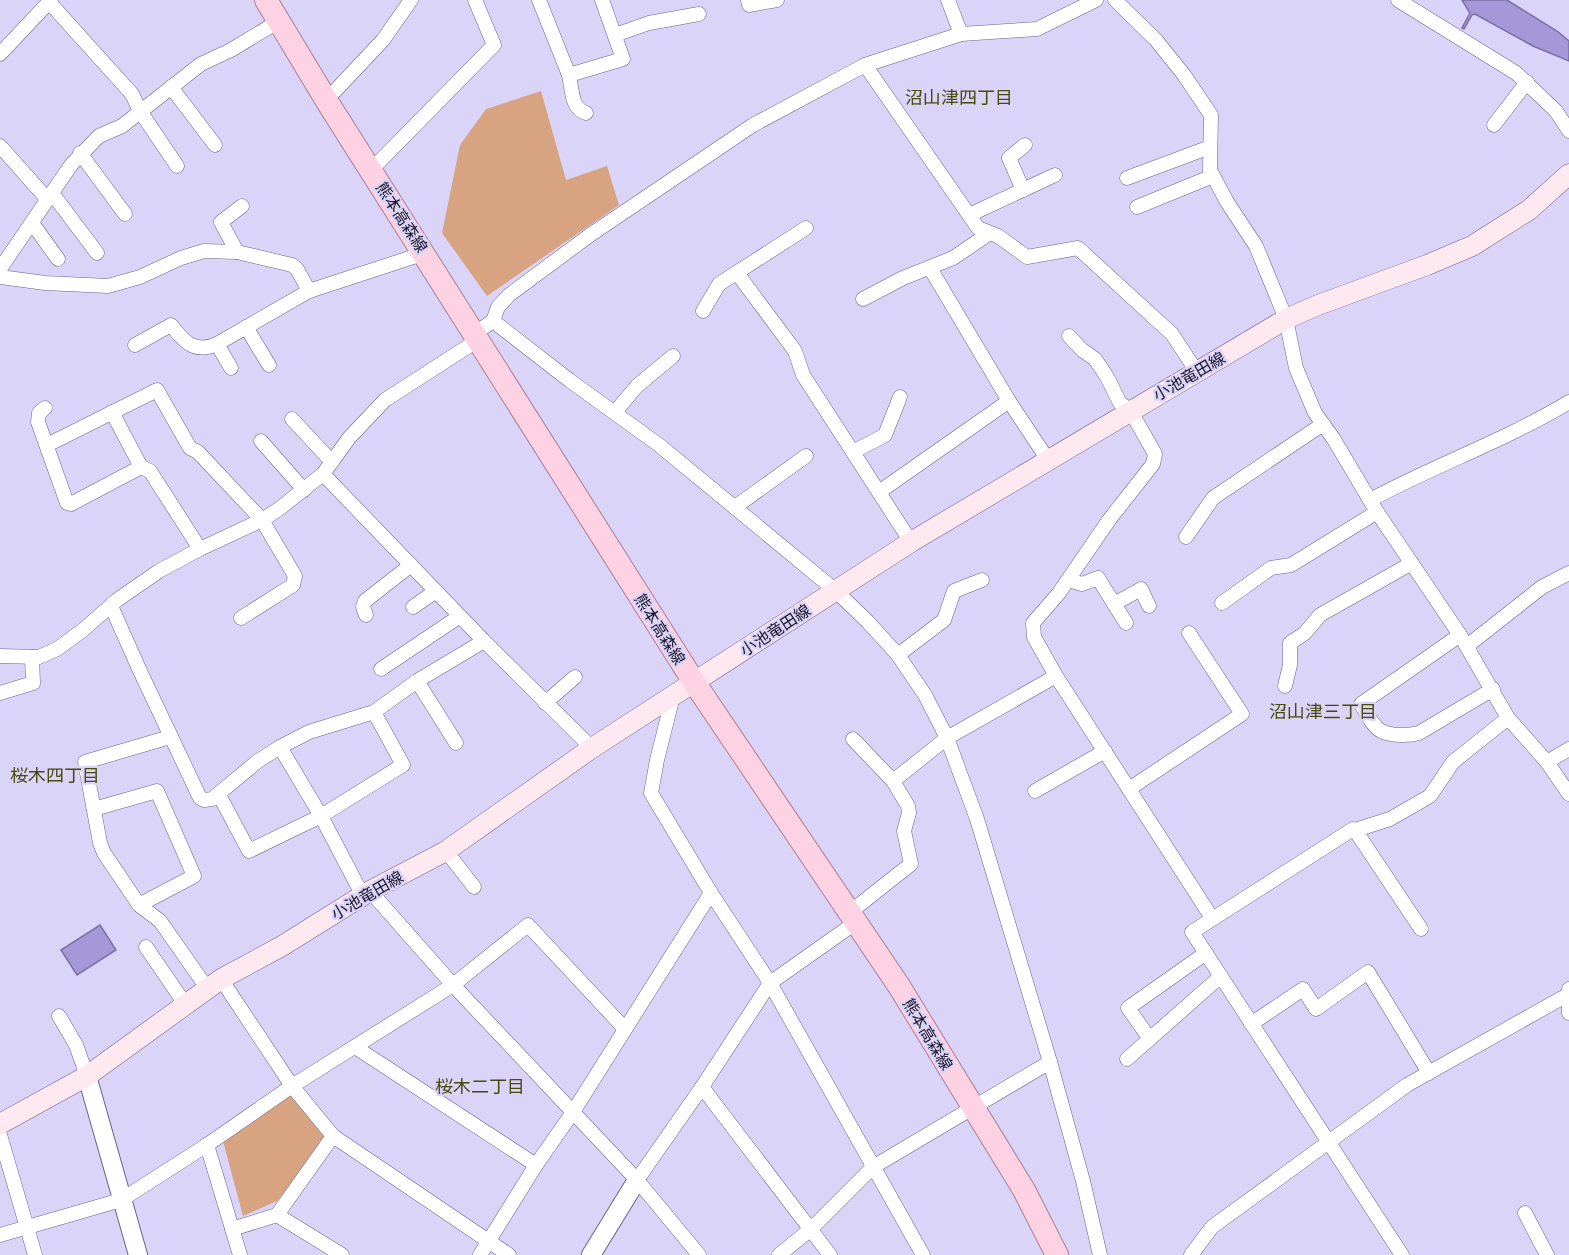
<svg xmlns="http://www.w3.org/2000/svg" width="1569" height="1255" font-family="'PT Sans Narrow','Noto Sans JP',sans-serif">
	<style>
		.green { fill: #d8a381 }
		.water { fill: #a698d8; stroke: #7b70a2; stroke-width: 1.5 }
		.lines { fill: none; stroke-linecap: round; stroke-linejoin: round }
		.minor-casing { stroke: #6b628c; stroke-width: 15 }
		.tertiary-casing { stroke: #6b628c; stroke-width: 20 }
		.secondary-casing { stroke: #6b628c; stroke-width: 21 }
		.primary-casing { stroke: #ac7d94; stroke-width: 24 }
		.minor { stroke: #fff; stroke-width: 14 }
		.tertiary { stroke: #fff; stroke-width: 18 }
		.secondary { stroke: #fee9f1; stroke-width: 20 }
		.primary { stroke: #fdd3e3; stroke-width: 22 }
		.labels { text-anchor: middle; stroke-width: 4.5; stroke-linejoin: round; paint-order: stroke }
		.street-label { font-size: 16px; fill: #181424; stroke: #dbd4f9 }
		.neighbourhood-label { font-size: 18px; fill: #464b0e; stroke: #dbd4f9 }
	</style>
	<rect width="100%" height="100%" fill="#dbd4f9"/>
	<g class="green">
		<polygon points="541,91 566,180 607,166 619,205 487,296 442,233 460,145 486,109"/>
		<polygon points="293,1094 327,1140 277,1201 243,1216 223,1141"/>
	</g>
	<g class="water">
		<polygon points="1462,0 1507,0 1557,31 1569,41 1569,61 1533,46 1475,14 1472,15 1464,29 1462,28 1470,13"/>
		<polygon points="100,925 116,950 77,975 61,950"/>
	</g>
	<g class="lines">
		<defs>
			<g id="minor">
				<polyline points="539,0 569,75 623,59 602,0"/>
				<polyline points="748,0 749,5 777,0"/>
				<polyline points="948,0 961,34"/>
				<polyline points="1115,0 1156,40 1184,75 1211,115 1210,170 1227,202 1256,246 1286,319 1296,368 1315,413 1333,438 1377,512 1460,635 1508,718 1547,762 1569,794"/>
				<polyline points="1398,0 1516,73 1556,111 1569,131"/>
				<polyline points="49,2 132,94 140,111 177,166"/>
				<polyline points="615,35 649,23 699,14"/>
				<polyline points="0,54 51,0"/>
				<polyline points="865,65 978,228 998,236 1027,257 1078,248 1172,334 1197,372"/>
				<path d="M569,75C572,88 571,109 586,113"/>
				<polyline points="171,87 215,145"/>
				<polyline points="335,91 383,40 411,0"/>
				<polyline points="1494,125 1527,82"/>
				<polyline points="0,146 48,200"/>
				<polyline points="80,153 125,214"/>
				<polyline points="377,164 494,45 475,0"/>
				<polyline points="1127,178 1210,147"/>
				<polyline points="1023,190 1009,158 1025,145"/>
				<polyline points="52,193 97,253"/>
				<polyline points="1137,207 1213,176"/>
				<polyline points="969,215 1055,175"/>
				<polyline points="32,223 58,259"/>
				<polyline points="237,252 221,222 242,206"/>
				<polyline points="930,268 1009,401 1048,460"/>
				<polyline points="0,269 71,165 99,136 122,126 201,64 231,50 279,21"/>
				<polyline points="737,273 795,351 803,375 911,542"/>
				<polyline points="0,277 45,283 108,286 140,277 181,258 204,251 237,252 292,265 297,269 309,291"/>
				<polyline points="863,299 903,278 953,258 990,233"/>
				<polyline points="703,311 719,284 806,228"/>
				<polyline points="493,321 569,380 659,445 836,591 868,622 898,655 925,695 947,738 977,819 1050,1062 1083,1181 1100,1255"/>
				<polyline points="246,327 269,365"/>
				<polyline points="475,333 493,321 498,307 509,295 590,235 753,125 865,65 961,34 1037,29 1096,0"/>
				<polyline points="1069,336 1082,350 1095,359 1107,377 1120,403 1130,410 1155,454 1153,464 1109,520 1059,593 1033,623 1034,637 1056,676 1212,918"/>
				<polyline points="217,344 309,291 425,253"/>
				<path d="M135,345L171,325C184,342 195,354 217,344L231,368"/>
				<polyline points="45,408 39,413 38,422 67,503 71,504 141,467 150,471 200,549"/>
				<polyline points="112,412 141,467"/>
				<polyline points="615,412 637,386 673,356"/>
				<polyline points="292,419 332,462"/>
				<polyline points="261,441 304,490"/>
				<polyline points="47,445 157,390 190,448 198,452 262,520 295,576 293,585 241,618"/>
				<polyline points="853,452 885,435 900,397"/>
				<polyline points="323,474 484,641 592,748"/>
				<polyline points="879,492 1009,401"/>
				<path d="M1370,500C1435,465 1506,440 1569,402"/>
				<polyline points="735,507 806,456"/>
				<polyline points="1186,537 1213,498 1323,424"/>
				<polyline points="1069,580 1082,584 1098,578 1126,623"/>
				<polyline points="1222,603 1271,568 1291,565 1377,512"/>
				<polyline points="1114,604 1141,589 1149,606"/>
				<polyline points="111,606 140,671 200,798 204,800 212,799 258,761 280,747 321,816 363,896"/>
				<polyline points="413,607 436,591"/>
				<polyline points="366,615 363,607 365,601 411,565"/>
				<path d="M1460,635L1361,704C1366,712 1372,726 1381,731C1391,736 1409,736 1419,733L1493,689"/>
				<polyline points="1467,646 1542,587 1569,573"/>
				<polyline points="898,655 944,620 954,591 982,580"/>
				<polyline points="0,656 39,657 57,649 83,630 117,600 159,571 200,549 262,520 279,509 323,474 349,438 385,400 478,340"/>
				<polyline points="381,669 460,616"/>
				<polyline points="417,681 456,743"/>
				<polyline points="1285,686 1290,665 1290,643 1305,633 1320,615 1412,563"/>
				<polyline points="0,693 33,683 32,657"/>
				<polyline points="673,696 657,760 651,793 711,893 770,983 923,1255"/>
				<polyline points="545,703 575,677"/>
				<polyline points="170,737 85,762 100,843 104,853 139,905 160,921 207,988"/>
				<polyline points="280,747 309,732 374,712 417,681 484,641"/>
				<polyline points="1547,762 1569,749"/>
				<polyline points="893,781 947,738 1056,676"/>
				<polyline points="1129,789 1242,714 1189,633"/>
				<polyline points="1035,791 1105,751"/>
				<polyline points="219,795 249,851 321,816 403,765 374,712"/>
				<polyline points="94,809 157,791 194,876 139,905"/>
				<polyline points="1355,830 1421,929"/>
				<polyline points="446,851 474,887"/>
				<polyline points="370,891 453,985 637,1180 699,1255"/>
				<polyline points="849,913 911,864 904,831 909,813 908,806 893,781 853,739"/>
				<polyline points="146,947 185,1004"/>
				<polyline points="221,979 292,1086 333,1136 509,1255"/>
				<polyline points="1569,989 1569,1013"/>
				<polyline points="59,1016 76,1045 87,1076"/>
				<polyline points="1251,1024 1303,989 1316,1009 1368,972 1429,1073"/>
				<polyline points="1150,1039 1128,1008 1206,953"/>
				<polyline points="355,1047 536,1165"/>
				<polyline points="1127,1059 1221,976"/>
				<polyline points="702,1087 830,1255"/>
				<polyline points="0,1135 35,1255"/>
				<polyline points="207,1145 240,1255"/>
				<polyline points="637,1180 702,1087 770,983 855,923"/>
				<polyline points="1525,1213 1547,1255"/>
				<polyline points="277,1215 342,1255"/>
				<polyline points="232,1229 277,1215 333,1136"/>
				<polyline points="0,1235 121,1200 207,1145 292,1086 453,985 528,925 625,1029"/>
				<polyline points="480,1255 536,1165 573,1112 711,893"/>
				<polyline points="779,1255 811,1229 873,1167 1050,1062"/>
				<polyline points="1191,1255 1212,1227 1407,1085 1569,994"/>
				<polyline points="1402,1255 1192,932 1353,829 1355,830 1390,819 1430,796 1453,762 1508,718"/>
			</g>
			<g id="tertiary">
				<polyline points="87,1076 138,1255"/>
				<polyline points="591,1255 637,1180"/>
			</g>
			<polyline id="secondary" points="0,1124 87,1076 221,979 282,946 370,891 446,851 592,748 911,542 1286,319 1318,305 1427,265 1472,246 1529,210 1569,174"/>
			<polyline id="primary" points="266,0 328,103 694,682 899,986 1024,1190 1057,1255"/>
		</defs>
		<use href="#minor" class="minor-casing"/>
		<use href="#tertiary" class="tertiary-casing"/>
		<use href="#secondary" class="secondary-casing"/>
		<use href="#primary" class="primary-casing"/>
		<use href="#minor" class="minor"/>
		<use href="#tertiary" class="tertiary"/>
		<use href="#secondary" class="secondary"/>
		<use href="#primary" class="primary"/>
	</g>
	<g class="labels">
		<g class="street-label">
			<text transform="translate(402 217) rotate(57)" y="6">熊本高森線</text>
			<text transform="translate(1189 376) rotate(-30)" y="6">小池竜田線</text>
			<text transform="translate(660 629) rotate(58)" y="6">熊本高森線</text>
			<text transform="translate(775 630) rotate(-33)" y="6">小池竜田線</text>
			<text transform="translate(367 895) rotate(-30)" y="6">小池竜田線</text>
			<text transform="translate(928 1034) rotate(59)" y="6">熊本高森線</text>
		</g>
		<g class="neighbourhood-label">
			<text x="959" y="104">沼山津四丁目</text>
			<text x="1323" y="718">沼山津三丁目</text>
			<text x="55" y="782">桜木四丁目</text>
			<text x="480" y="1093">桜木二丁目</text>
		</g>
	</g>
</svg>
